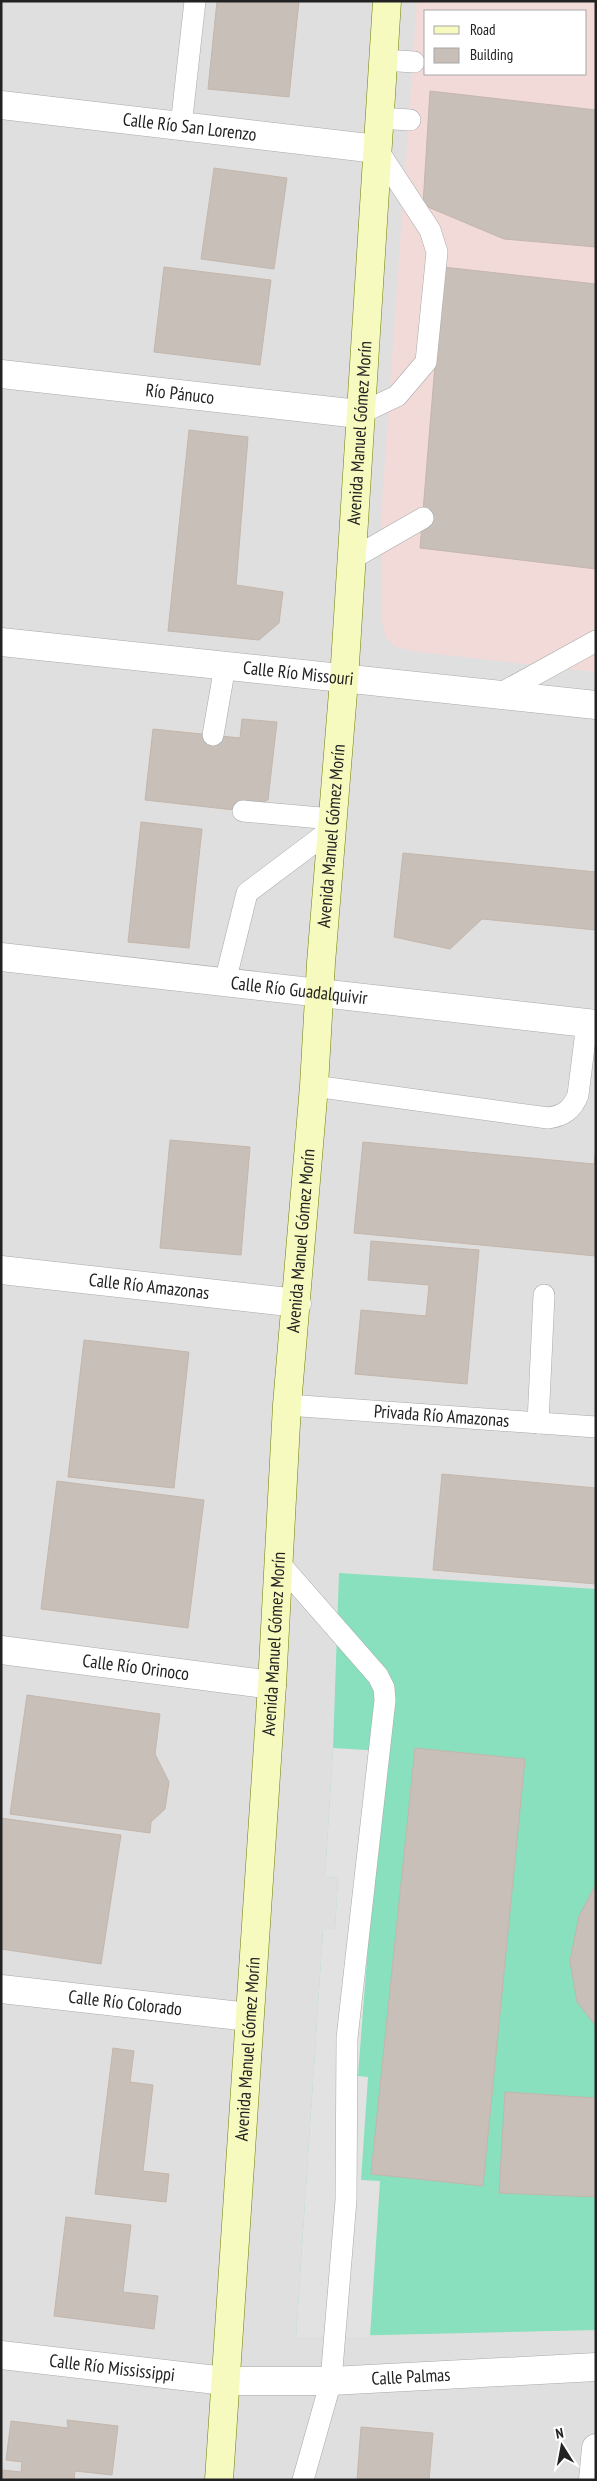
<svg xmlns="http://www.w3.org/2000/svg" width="597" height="2481" font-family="'PT Sans Narrow',sans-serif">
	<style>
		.residential { fill: #e0dfdf; fill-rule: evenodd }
		.commercial { fill: #f2dad9; fill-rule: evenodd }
		.pitch { fill: #88e0be }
		.parking { fill: #e2e2e2 }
		.building { fill: #c7bfb8; stroke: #c4b6ab }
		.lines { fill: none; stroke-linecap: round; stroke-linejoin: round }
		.service-casing { stroke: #a9a9a9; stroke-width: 22 }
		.minor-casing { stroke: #a9a9a9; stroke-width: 29 }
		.tertiary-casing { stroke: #a9a9a9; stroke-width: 29 }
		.secondary-casing { stroke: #707d05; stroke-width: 29 }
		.service { stroke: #fff; stroke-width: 21 }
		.minor { stroke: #fff; stroke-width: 28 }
		.tertiary { stroke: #fff; stroke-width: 28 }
		.secondary { stroke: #f7fabf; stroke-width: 28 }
		.labels { text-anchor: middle; stroke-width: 4; stroke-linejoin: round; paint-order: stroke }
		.street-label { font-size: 18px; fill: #222; stroke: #fff }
	</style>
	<rect width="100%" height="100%" fill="#f2efe9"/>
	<path class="residential" d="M1,1H596V2480H1ZM426,11H586V74H426Z"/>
	<path class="commercial" d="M417,1H596V672L411,651L396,647L386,638L382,622V505ZM426,11H586V74H426Z"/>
	<polygon class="pitch" points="339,1573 596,1589 596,2330 296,2337 323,1930 335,1930 338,1878 325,1877 333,1748"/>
	<polygon class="parking" points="333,1748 383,1751 358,2076 368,2077 361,2180 380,2181 370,2337 296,2337 323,1930 335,1929 338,1878 325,1877"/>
	<g class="building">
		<polygon points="217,1 299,1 289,97 208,89"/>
		<polygon points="430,91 596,110 596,247 504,239 423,205"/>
		<polygon points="214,168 287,178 274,269 201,259"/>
		<polygon points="164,267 271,280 260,365 154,352"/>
		<polygon points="443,267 596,284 596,569 420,548"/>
		<polygon points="189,430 248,437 236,585 283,592 279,623 259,640 168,631"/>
		<polygon points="242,719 277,722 268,800 243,811 145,800 153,729 240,738"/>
		<polygon points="141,822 202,829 189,948 128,942"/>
		<polygon points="403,853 596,872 596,930 482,919 450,949 394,937"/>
		<polygon points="170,1140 250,1147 241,1255 160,1248"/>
		<polygon points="363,1142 594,1164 596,1148 596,1256 354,1233"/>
		<polygon points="371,1241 479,1250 467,1384 355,1374 361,1310 426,1316 429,1285 368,1280"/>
		<polygon points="84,1340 189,1352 174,1488 68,1477"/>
		<polygon points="442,1474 596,1488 596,1584 433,1570"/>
		<polygon points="57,1481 204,1500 188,1628 41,1609"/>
		<polygon points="27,1695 160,1714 155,1754 169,1782 165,1809 151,1822 150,1833 10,1814"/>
		<polygon points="415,1748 525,1759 483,2186 371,2174"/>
		<polygon points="1,1818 121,1835 101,1964 1,1949"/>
		<polygon points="596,1884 596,2026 577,2002 570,1961 579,1916"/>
		<polygon points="113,2048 134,2051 130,2082 153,2085 143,2171 169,2174 166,2202 95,2194"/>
		<polygon points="505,2092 596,2098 596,2197 499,2193"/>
		<polygon points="66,2217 131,2225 123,2292 158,2296 154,2329 54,2316"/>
		<polygon points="67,2420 118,2426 112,2475 75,2471 74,2480 1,2480 2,2470 21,2472 22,2462 6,2460 11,2421 68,2428"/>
		<polygon points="361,2427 433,2433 429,2480 357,2480"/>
	</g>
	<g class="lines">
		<defs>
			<g id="service">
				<polyline points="383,60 414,62"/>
				<polyline points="379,118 410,120"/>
				<polyline points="181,126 195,1"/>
				<polyline points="359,414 397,396 426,362 437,252 430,230 377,149"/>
				<polyline points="350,560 423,518"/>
				<polyline points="496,696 596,641"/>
				<polyline points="213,735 225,666"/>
				<polyline points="243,811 332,819"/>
				<polyline points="225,982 247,893 332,829"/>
				<path d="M314,1086L548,1118C563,1116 572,1110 578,1095L587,1023"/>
				<path id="s1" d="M287,1405L596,1427"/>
				<polyline points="538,1423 544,1295"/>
				<polyline points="280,1564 378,1676 384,1688 385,1700 347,2038 346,2200 331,2381 303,2480"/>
			</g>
			<g id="minor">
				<path id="s2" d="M1,105L377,149"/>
				<path id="s3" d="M1,374L359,414"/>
				<path id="s4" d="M1,642L596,705"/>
				<path id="s5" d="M1,957L596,1024"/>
				<path id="s6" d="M1,1650L272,1685"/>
				<path id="s7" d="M1,1989L249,2017"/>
				<path id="s8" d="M225,2381H331L596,2367"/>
				<polyline points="593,2480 596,2448"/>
			</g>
			<g id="tertiary">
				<path id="s9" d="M1,1270L297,1303"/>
				<path id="s10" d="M1,2355L225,2381"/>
			</g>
			<g id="secondary">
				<path id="s11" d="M219,2480L272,1685L287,1405L314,1086L321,963L344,680L387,1"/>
			</g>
		</defs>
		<use href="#service" class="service-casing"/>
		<use href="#minor" class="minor-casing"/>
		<use href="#tertiary" class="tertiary-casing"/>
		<use href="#secondary" class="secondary-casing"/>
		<use href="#service" class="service"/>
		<use href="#minor" class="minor"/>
		<use href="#tertiary" class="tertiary"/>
		<use href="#secondary" class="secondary"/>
	</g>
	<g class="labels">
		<g class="street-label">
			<text dy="6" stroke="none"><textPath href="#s2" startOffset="190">Calle Río San Lorenzo</textPath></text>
			<text dy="6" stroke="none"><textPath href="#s3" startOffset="180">Río Pánuco</textPath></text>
			<text dy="6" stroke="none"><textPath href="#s11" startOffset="2052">Avenida Manuel Gómez Morín</textPath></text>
			<text dy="6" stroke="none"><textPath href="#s4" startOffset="299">Calle Río Missouri</textPath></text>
			<text dy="6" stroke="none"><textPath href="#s11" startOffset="1648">Avenida Manuel Gómez Morín</textPath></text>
			<text dy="6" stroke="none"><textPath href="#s5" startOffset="300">Calle Río Guadalquivir</textPath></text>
			<text dy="6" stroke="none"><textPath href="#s11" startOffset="1242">Avenida Manuel Gómez Morín</textPath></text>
			<text dy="6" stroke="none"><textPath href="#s9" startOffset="149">Calle Río Amazonas</textPath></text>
			<text dy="6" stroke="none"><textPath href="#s1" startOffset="155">Privada Río Amazonas</textPath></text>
			<text dy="6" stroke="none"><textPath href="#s11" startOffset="838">Avenida Manuel Gómez Morín</textPath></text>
			<text dy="6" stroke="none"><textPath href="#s6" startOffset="136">Calle Río Orinoco</textPath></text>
			<text dy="6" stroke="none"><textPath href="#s7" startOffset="125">Calle Río Colorado</textPath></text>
			<text dy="6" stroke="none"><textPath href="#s11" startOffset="432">Avenida Manuel Gómez Morín</textPath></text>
			<text dy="6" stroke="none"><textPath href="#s10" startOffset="112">Calle Río Mississippi</textPath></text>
			<text dy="6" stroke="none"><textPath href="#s8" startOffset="186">Calle Palmas</textPath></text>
		</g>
	</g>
	<rect width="597" height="2481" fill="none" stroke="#222222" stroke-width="5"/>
	<rect x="424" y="10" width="162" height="65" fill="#ffffff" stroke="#a7a7a7"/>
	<rect x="434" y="26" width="25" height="8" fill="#f7fabf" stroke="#a7a7a7"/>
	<text x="470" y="35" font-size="15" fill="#222222">Road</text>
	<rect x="434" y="48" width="25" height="15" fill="#c7bfb8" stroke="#a7a7a7"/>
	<text x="470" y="60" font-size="15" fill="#222222">Building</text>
	<g transform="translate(562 2446) rotate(349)" stroke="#ffffff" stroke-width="4" paint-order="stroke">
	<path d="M0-4L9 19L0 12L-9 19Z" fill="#222222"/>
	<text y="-8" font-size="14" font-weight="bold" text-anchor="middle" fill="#222222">N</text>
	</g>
</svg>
